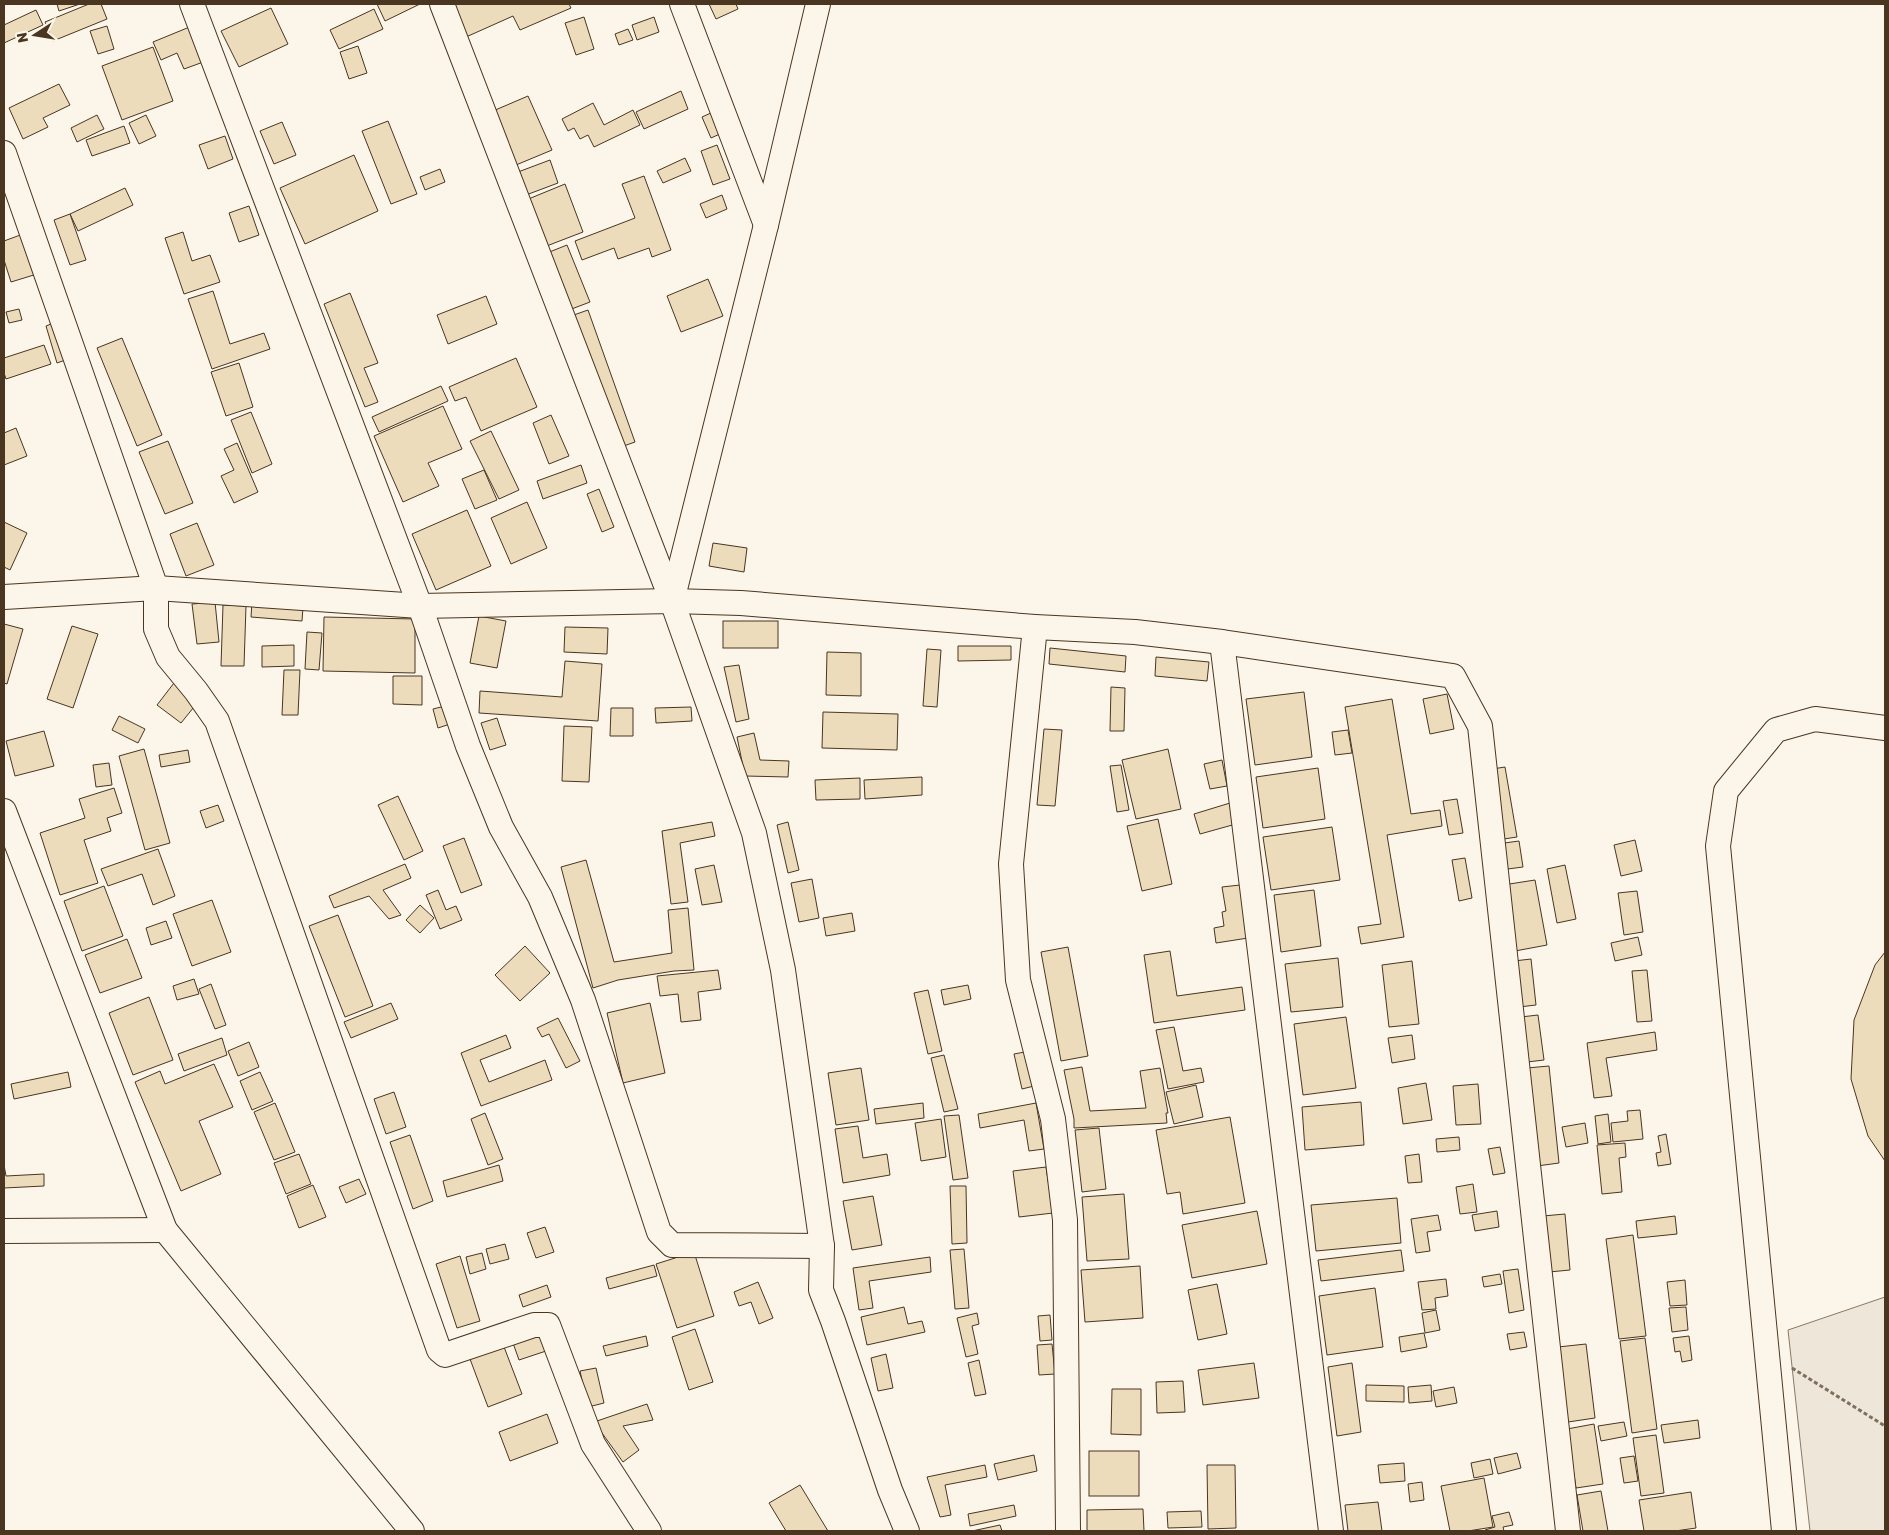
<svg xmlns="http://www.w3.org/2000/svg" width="1889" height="1535" font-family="Rubik,sans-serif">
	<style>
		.green { fill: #ede6d9; stroke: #887966 }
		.building { fill: #ecdcbc; stroke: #4a3520 }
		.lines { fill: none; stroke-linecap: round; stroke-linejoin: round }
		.street-casing { stroke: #4a3520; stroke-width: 26 }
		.path { stroke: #7f6f5c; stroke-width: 3; stroke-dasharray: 4 2.5; stroke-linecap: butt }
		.street { stroke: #fbf6e9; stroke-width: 24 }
	</style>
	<rect width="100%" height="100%" fill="#fbf6e9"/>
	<polygon class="green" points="1885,1297 1885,1531 1810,1531 1788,1330"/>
	<g class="building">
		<polygon points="57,4 80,4 59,11"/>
		<polygon points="89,4 101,4 107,19 53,41 45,22"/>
		<polygon points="377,4 420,4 385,21"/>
		<polygon points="455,4 569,4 571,8 520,30 513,16 466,37"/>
		<polygon points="709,4 736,4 738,9 716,19"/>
		<polygon points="271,8 288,44 239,67 221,31"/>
		<polygon points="374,9 383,29 339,49 330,30"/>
		<polygon points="36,10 43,25 4,43 4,25"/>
		<polygon points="584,17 594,49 576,55 565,23"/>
		<polygon points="654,17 659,32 637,40 632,25"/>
		<polygon points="107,26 114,49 98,54 90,31"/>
		<polygon points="192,26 206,61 184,69 177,53 161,60 153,42"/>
		<polygon points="628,29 633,40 619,45 615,34"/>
		<polygon points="358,46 367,73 349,79 340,52"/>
		<polygon points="153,47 173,101 122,120 102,66"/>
		<polygon points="59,84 70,105 43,118 48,127 23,139 9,108"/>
		<polygon points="681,91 688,109 644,129 636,112"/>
		<polygon points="528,96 552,150 516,165 493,111"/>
		<polygon points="593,103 604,125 633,110 640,125 594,147 588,135 580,139 574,128 568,131 562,119"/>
		<polygon points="713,112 722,133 711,138 702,117"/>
		<polygon points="97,115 104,129 77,142 71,128"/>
		<polygon points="146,115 156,136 139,144 129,123"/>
		<polygon points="388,121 417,194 391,204 362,131"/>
		<polygon points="282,122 296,155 274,164 260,131"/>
		<polygon points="124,126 130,143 92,156 86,140"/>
		<polygon points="225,136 233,159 208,169 199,145"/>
		<polygon points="717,145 730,179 713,185 701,151"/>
		<polygon points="354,155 378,211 305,244 280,188"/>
		<polygon points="685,158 691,171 663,183 657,171"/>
		<polygon points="550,160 558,183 526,195 518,172"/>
		<polygon points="440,169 445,182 425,190 420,177"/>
		<polygon points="644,176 671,250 652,257 649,248 618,259 614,248 582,260 575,241 635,218 622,184"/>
		<polygon points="565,184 583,232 544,247 526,200"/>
		<polygon points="125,188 133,205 78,231 70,214"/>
		<polygon points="722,195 727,209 706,218 700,204"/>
		<polygon points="249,206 259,235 239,242 229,213"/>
		<polygon points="70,214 86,260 70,265 54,220"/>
		<polygon points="183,232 192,261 210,255 220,282 184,294 165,238"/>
		<polygon points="23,234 37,274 11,282 4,260 4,241"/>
		<polygon points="567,245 590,302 569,310 547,253"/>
		<polygon points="708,279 723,316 681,332 667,296"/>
		<polygon points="213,291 230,344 264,333 270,349 212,369 188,299"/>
		<polygon points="350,293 378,363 364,368 378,402 365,407 324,304"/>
		<polygon points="486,296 497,324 448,344 437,315"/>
		<polygon points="19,309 22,320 9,323 6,312"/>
		<polygon points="588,310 635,442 618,448 571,316"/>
		<polygon points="56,322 68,359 57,363 46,326"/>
		<polygon points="122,338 162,435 137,446 97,348"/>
		<polygon points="44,345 51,364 6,379 4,373 4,358"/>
		<polygon points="516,358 537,407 481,431 466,397 455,401 449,387"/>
		<polygon points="239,363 253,407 226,416 211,372"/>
		<polygon points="441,386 448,401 379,432 372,417"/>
		<polygon points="443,406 462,449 428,463 439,486 403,502 374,436"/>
		<polygon points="251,412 272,464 252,473 231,420"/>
		<polygon points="551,415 569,456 549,464 533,423"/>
		<polygon points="16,428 27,456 4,465 4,433"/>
		<polygon points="491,431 519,490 499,499 470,441"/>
		<polygon points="168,441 193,503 165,514 139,452"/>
		<polygon points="237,443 258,492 234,503 221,476 234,470 224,449"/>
		<polygon points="581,465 587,483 543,499 537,481"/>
		<polygon points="484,470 497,500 475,509 462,479"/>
		<polygon points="599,489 614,527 602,532 587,494"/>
		<polygon points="527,502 547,548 511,564 491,518"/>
		<polygon points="467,510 491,566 436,590 412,534"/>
		<polygon points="4,522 27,533 10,570 4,567"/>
		<polygon points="197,523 214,565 186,576 170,534"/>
		<polygon points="713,543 747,548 744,572 709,566"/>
		<polygon points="215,602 219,642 197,644 192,604"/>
		<polygon points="252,602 303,607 302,621 251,617"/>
		<polygon points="223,605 246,606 244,666 221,666"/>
		<polygon points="479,616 506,621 497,668 470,663"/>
		<polygon points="324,617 415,619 415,673 323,671"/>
		<rect x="723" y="621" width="55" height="27"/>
		<polygon points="4,624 23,629 7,684 4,683"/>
		<polygon points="72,626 98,634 73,708 47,699"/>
		<polygon points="565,627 608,628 607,654 564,652"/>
		<polygon points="307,632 322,633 319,670 305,669"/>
		<polygon points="294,645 294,666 262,667 262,646"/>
		<polygon points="958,646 1011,646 1011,660 958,661"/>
		<polygon points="1050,648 1126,656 1125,672 1049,664"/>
		<polygon points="927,649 941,650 937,707 923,706"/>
		<polygon points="827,652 861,653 861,696 826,695"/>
		<polygon points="1156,657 1209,662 1207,681 1155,676"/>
		<polygon points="565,661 602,664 598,721 479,713 480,691 562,697"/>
		<polygon points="739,665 749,719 736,722 724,667"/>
		<polygon points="284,670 300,670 298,715 282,715"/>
		<polygon points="393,676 422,676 422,705 393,704"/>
		<polygon points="174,683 198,702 181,723 157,705"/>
		<polygon points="1111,687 1125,688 1124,731 1110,731"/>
		<polygon points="1304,692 1312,757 1255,765 1246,699"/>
		<polygon points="1447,694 1454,729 1430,734 1423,699"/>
		<polygon points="1392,699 1411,814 1440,810 1442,826 1387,835 1404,937 1361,944 1358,927 1381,924 1345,707"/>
		<polygon points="445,706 450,724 438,728 433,709"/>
		<polygon points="691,707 692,721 656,723 655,708"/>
		<polygon points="611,708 633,708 633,736 610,736"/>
		<polygon points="823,712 898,714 897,750 822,748"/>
		<polygon points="119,716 145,729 138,743 112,730"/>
		<polygon points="497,718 506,745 490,750 481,723"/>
		<polygon points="564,726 592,727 589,782 562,781"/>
		<polygon points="1044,729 1062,730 1055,806 1037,805"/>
		<polygon points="1348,730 1352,753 1335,755 1332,732"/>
		<polygon points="44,731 54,766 15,776 6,741"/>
		<polygon points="754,733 760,760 789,761 788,777 745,776 737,737"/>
		<polygon points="144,749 170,843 145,850 119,756"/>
		<polygon points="1168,749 1181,809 1136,819 1122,760"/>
		<polygon points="188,750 190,762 161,767 159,755"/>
		<polygon points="1222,760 1227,786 1210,789 1204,764"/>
		<polygon points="109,763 112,785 96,787 93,765"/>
		<polygon points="1121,765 1129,810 1117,812 1110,766"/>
		<polygon points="1505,767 1517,837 1497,840 1486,770"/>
		<polygon points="1318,768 1325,819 1263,828 1256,777"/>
		<polygon points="922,777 922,795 865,799 864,780"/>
		<polygon points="860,778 860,799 816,800 815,780"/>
		<polygon points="114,788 122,813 107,818 111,831 84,840 98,883 60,895 40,833 85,818 79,799"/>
		<polygon points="398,796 423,851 404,860 378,805"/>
		<polygon points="1457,799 1463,833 1449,835 1443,801"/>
		<polygon points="1230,803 1236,824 1200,834 1194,814"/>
		<polygon points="218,805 224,821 206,828 200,811"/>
		<polygon points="1158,819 1172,884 1142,891 1127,826"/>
		<polygon points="712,822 715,836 680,843 688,902 671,904 662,831"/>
		<polygon points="788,822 799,870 788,873 777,825"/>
		<polygon points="1332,827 1340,880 1271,890 1263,837"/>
		<polygon points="464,838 482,885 461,893 443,846"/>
		<polygon points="1635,840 1642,871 1621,876 1614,845"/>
		<polygon points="1519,841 1523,867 1500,870 1497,844"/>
		<polygon points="158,849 175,896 153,905 142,874 108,886 101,869"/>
		<polygon points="1465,858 1472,898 1459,901 1452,860"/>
		<polygon points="586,860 614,962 672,953 668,910 688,908 694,970 674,971 618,980 593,988 561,867"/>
		<polygon points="405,864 411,878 383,890 401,915 389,919 369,896 334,908 329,896"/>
		<polygon points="714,865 722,902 702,905 695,869"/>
		<polygon points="1565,865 1576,919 1557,923 1547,869"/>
		<polygon points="812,879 819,918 799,922 791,883"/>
		<polygon points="1535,880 1547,945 1515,951 1503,885"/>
		<polygon points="1240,885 1248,938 1216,943 1214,928 1224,926 1222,912 1226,911 1222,887"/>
		<polygon points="104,886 123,936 82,951 64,901"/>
		<polygon points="438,890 446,910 456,906 462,920 440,929 426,895"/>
		<polygon points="1314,890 1321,946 1281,952 1274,895"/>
		<polygon points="1637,891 1643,932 1624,935 1618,893"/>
		<polygon points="212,900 231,952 192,966 173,914"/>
		<polygon points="420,905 434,918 420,933 406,920"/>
		<polygon points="852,913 855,931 826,936 823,918"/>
		<polygon points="338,915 373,1006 345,1017 309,926"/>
		<polygon points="166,921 172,938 151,945 146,928"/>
		<polygon points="1638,937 1642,955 1615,961 1611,943"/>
		<polygon points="127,939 142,978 100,993 85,955"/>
		<polygon points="525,946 550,973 520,1001 495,975"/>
		<polygon points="1068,947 1088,1056 1061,1061 1041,952"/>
		<polygon points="1170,951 1177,996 1242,987 1245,1010 1154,1023 1144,955"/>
		<polygon points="1885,952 1885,1161 1868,1136 1851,1079 1854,1020 1875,965"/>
		<polygon points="1338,958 1343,1007 1291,1012 1285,964"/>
		<polygon points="1531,959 1536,1005 1519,1007 1514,961"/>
		<polygon points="1412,961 1419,1024 1389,1027 1382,965"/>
		<polygon points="718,970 721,989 698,992 701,1020 681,1022 678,994 660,996 657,976"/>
		<polygon points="1647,970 1652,1021 1637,1022 1632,971"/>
		<polygon points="194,979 199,994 177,1000 173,986"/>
		<polygon points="211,984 226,1025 215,1029 199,989"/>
		<polygon points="968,985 971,999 944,1005 941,990"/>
		<polygon points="928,990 942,1051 928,1054 914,993"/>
		<polygon points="149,997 173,1060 133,1075 109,1013"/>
		<polygon points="391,1003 398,1019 351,1038 344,1022"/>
		<polygon points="650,1003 665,1073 623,1083 607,1013"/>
		<polygon points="1538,1015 1544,1060 1527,1062 1521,1017"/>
		<polygon points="1346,1017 1356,1088 1303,1095 1294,1024"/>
		<polygon points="558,1018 580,1061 566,1068 549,1034 542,1037 537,1028"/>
		<polygon points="1174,1027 1183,1071 1201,1068 1204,1082 1168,1089 1156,1030"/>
		<polygon points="1655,1032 1657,1050 1606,1058 1612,1096 1594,1098 1587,1043"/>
		<polygon points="506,1035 511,1048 480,1060 489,1082 545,1060 552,1080 481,1106 461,1053"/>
		<polygon points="1412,1035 1415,1059 1392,1063 1388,1038"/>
		<polygon points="222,1038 227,1055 184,1071 178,1054"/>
		<polygon points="249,1042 259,1067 238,1076 228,1051"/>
		<polygon points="1030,1051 1038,1085 1022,1089 1014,1054"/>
		<polygon points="944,1055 958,1109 944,1112 931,1058"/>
		<polygon points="214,1064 233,1107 199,1121 221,1174 181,1191 135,1082 160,1071 165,1084"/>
		<polygon points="1549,1066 1559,1163 1537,1166 1527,1068"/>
		<polygon points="1082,1067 1090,1111 1146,1108 1140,1071 1160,1068 1168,1113 1166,1113 1167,1123 1074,1128 1074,1119 1064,1070"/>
		<polygon points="861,1068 869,1120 836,1125 828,1073"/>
		<polygon points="68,1072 71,1087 14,1099 11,1084"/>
		<polygon points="260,1072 273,1101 252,1110 240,1081"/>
		<polygon points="1426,1083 1432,1120 1403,1124 1398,1088"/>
		<polygon points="1478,1084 1481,1124 1456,1125 1453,1086"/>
		<polygon points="1196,1085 1203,1117 1174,1124 1166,1092"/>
		<polygon points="394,1092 406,1127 386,1134 374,1099"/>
		<polygon points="1361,1102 1364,1145 1305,1150 1302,1107"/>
		<polygon points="275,1103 295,1152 274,1160 254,1112"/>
		<polygon points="923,1103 924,1118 876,1124 874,1109"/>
		<polygon points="1036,1103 1044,1149 1029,1151 1024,1120 980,1128 978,1114"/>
		<polygon points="1640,1110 1643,1139 1613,1142 1611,1123 1628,1121 1627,1111"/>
		<polygon points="485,1113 503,1159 488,1165 471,1119"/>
		<polygon points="1608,1114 1611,1142 1598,1144 1595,1116"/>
		<polygon points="959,1115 968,1178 953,1180 944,1116"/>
		<polygon points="1230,1117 1245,1203 1183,1214 1180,1192 1167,1194 1156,1130"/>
		<polygon points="941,1119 946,1157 921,1161 915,1123"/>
		<polygon points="1585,1123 1588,1143 1566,1147 1562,1127"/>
		<polygon points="858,1126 863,1158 887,1154 890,1175 843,1183 835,1129"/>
		<polygon points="1099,1128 1106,1189 1082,1192 1075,1130"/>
		<polygon points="1666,1134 1671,1164 1658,1166 1656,1153 1661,1152 1658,1136"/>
		<polygon points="410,1135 433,1201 413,1209 390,1142"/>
		<polygon points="1459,1137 1460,1150 1437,1152 1436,1139"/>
		<polygon points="1625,1143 1626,1157 1619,1158 1622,1192 1602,1194 1597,1145"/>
		<polygon points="1500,1147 1505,1173 1493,1175 1488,1149"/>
		<polygon points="299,1154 311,1184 286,1194 274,1163"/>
		<polygon points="1419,1154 1422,1182 1408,1183 1405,1156"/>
		<polygon points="4,1165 6,1176 44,1174 44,1186 4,1188"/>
		<polygon points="499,1165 503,1181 447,1197 443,1181"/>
		<polygon points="1046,1167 1053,1213 1019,1217 1013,1171"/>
		<polygon points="359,1179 366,1194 346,1203 339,1187"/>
		<polygon points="1473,1184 1477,1212 1460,1214 1456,1187"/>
		<polygon points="313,1185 326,1217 299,1228 287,1196"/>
		<polygon points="950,1186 966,1186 967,1243 952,1244"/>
		<polygon points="1124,1194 1129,1259 1087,1261 1082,1197"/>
		<polygon points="873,1196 882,1245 852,1250 843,1201"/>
		<polygon points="1397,1198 1401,1243 1316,1251 1311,1205"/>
		<polygon points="1257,1211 1267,1264 1192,1278 1182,1225"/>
		<polygon points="1497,1211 1499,1227 1475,1231 1472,1215"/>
		<polygon points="1565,1214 1570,1270 1549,1272 1543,1216"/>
		<polygon points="1438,1215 1441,1230 1427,1232 1430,1251 1416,1253 1411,1219"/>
		<polygon points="1675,1216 1677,1234 1638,1238 1636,1221"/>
		<polygon points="545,1227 554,1252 536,1258 527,1233"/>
		<polygon points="1633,1235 1646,1336 1619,1339 1606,1239"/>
		<polygon points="505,1244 509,1259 490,1264 486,1249"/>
		<polygon points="964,1249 969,1308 955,1309 950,1250"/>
		<polygon points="1401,1250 1404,1271 1321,1281 1318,1260"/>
		<polygon points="694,1252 714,1316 677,1328 656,1264"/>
		<polygon points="482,1253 486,1269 470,1274 466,1257"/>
		<polygon points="460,1256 480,1321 457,1328 436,1264"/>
		<polygon points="930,1257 931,1272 869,1281 873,1308 859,1310 853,1268"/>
		<polygon points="654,1265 657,1276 609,1289 606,1278"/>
		<polygon points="1140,1266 1143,1318 1085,1322 1081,1270"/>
		<polygon points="1518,1269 1524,1310 1509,1313 1503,1271"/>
		<polygon points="1500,1274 1502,1284 1484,1287 1482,1277"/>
		<polygon points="1446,1279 1448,1296 1435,1298 1436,1309 1422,1310 1418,1282"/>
		<polygon points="1685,1280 1687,1305 1670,1306 1667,1282"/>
		<polygon points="758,1282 773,1318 759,1324 751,1302 739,1306 734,1292"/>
		<polygon points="1217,1284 1227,1334 1198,1340 1188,1290"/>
		<polygon points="547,1285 551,1297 523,1307 519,1295"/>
		<polygon points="1375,1288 1383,1347 1327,1355 1319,1296"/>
		<polygon points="904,1307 908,1324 922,1321 925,1332 867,1345 861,1317"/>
		<polygon points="1686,1307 1688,1330 1672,1332 1669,1308"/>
		<polygon points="1436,1310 1440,1330 1425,1333 1422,1313"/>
		<polygon points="977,1313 979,1324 972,1326 978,1354 966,1357 957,1318"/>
		<polygon points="1050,1315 1052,1340 1040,1341 1038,1316"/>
		<polygon points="695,1329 713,1382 689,1390 672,1337"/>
		<polygon points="1524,1332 1527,1347 1510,1350 1507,1334"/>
		<polygon points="1424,1333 1427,1347 1401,1352 1399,1337"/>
		<polygon points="540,1334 546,1351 519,1360 513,1343"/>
		<polygon points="646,1336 648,1346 606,1356 603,1346"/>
		<polygon points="1689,1336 1692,1360 1682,1362 1680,1351 1675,1352 1673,1338"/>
		<polygon points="1645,1338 1657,1429 1632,1433 1620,1341"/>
		<polygon points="501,1339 522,1394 488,1407 467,1351"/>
		<polygon points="1052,1344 1055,1374 1039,1375 1037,1345"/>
		<polygon points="1586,1344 1595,1418 1568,1422 1558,1347"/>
		<polygon points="886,1354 893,1388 878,1391 871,1358"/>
		<polygon points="979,1360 986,1394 975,1396 968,1363"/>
		<polygon points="1254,1363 1259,1398 1203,1405 1198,1370"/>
		<polygon points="1352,1363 1361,1432 1337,1436 1328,1367"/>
		<polygon points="596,1368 604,1403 588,1407 580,1371"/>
		<polygon points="1183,1381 1185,1412 1157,1413 1156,1382"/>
		<polygon points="1366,1385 1404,1386 1404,1402 1366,1401"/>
		<polygon points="1431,1385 1432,1401 1409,1403 1408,1387"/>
		<polygon points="1454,1387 1457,1403 1436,1407 1433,1391"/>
		<polygon points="1112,1389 1141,1389 1141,1435 1111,1434"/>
		<polygon points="647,1404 653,1420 623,1426 639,1450 623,1462 594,1422"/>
		<polygon points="547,1414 558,1443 510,1461 499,1432"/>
		<polygon points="1698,1420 1700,1438 1664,1443 1661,1425"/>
		<polygon points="1624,1422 1627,1436 1601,1441 1598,1426"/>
		<polygon points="1594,1424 1603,1484 1576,1488 1567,1429"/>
		<polygon points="1656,1435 1664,1493 1641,1496 1633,1438"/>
		<rect x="1089" y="1451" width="50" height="45"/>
		<polygon points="1517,1453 1521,1468 1498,1474 1494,1458"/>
		<polygon points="1034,1455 1037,1471 998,1480 994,1464"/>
		<polygon points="1634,1456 1638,1481 1624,1483 1620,1458"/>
		<polygon points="1490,1459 1493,1474 1474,1478 1471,1463"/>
		<polygon points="1404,1463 1405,1481 1380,1483 1378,1465"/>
		<polygon points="985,1465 987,1477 945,1485 951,1515 940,1517 927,1477"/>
		<polygon points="1207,1465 1235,1465 1236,1528 1208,1529"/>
		<polygon points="1484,1478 1493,1527 1468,1531 1450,1531 1441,1486"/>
		<polygon points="1422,1482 1424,1500 1410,1502 1408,1484"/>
		<polygon points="800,1485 828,1531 786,1531 769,1503"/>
		<polygon points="1601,1491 1608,1531 1583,1531 1577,1495"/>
		<polygon points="1691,1492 1696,1528 1675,1531 1644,1531 1639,1500"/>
		<polygon points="1378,1502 1382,1531 1348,1531 1345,1505"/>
		<polygon points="1014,1505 1016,1516 970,1526 968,1514"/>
		<polygon points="1143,1509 1144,1531 1087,1531 1087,1510"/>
		<polygon points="1201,1511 1202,1527 1168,1528 1167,1512"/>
		<polygon points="1509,1512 1513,1525 1503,1527 1504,1531 1485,1531 1485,1530 1495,1527 1492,1516"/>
		<polygon points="1000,1525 1002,1531 972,1531"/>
	</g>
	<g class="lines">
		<defs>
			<g id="street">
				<polyline points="192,4 420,606 468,746 501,827 540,897 583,1000 659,1232 672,1245 822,1246"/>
				<polyline points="442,4 672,601 754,833 783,970 822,1246 821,1290 833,1321 890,1490 907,1531"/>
				<polyline points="682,4 766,225"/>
				<polyline points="4,153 156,588 156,629 168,657 196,691 217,721 439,1350 445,1355 534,1325 548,1325 593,1444 649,1531"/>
				<polyline points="4,597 156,588 420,606 672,601 741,603 1035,627 1135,632 1222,642 1453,676 1480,726 1568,1531"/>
				<polyline points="672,601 766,225 818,4"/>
				<polyline points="1035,627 1011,864 1018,980 1053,1119 1065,1220 1068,1531"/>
				<polyline points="1222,642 1331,1531"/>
				<polyline points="4,811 165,1230 412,1531"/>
				<polyline points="4,1231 165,1230"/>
				<polyline points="1784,1531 1718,846 1726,791 1776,730 1815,719 1885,728"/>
			</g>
		</defs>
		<use href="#street" class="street-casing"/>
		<polyline class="path" points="1792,1368 1885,1426"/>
		<use href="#street" class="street"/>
	</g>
	<rect width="1889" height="1535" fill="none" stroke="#4a3520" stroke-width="10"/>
	<g transform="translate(35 35) rotate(258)" stroke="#fbf6e9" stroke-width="4" paint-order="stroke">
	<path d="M0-4L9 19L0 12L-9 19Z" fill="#4a3520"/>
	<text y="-8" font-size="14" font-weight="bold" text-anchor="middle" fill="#4a3520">N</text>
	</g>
</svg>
